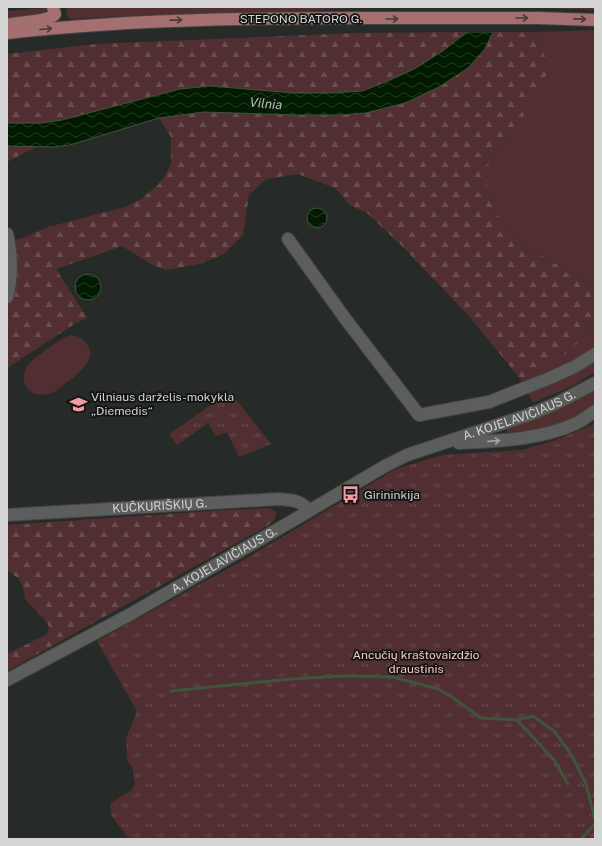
<svg xmlns="http://www.w3.org/2000/svg" width="602" height="846" font-family="'Public Sans',sans-serif">
	<style>
		.grass { fill: #512f30 }
		.forest { fill: url(#forest-firs) }
		.park { fill: url(#park-tufts) }
		.water { fill: url(#water-waves); stroke: #3f543f }
		.pier { fill: #272b27 }
		.lines { fill: none; stroke-linecap: round; stroke-linejoin: round }
		.stream { stroke: #3f543f; stroke-width: 3 }
		.minor-casing { stroke: #434543; stroke-width: 14 }
		.major-casing { stroke: #434543; stroke-width: 14 }
		.minor { stroke: #5b5e5a; stroke-width: 12 }
		.major { stroke: #a36f71; stroke-width: 12 }
		.oneway { stroke: #4b3837 }
		.oneway2 { stroke: #a3a5a3 }
		.labels { text-anchor: middle; stroke-width: 3.5; stroke-linejoin: round; paint-order: stroke }
		.street-label { font-size: 12px; fill: #d3d5d3; stroke: #111311 }
		.poi-label { font-size: 12px; fill: #d3d5d3; stroke: #111311; text-anchor: start }
		.park-label { font-size: 12px; fill: #ffc4c5; stroke: #111311 }
		.water-label { font-size: 13px; font-style: italic; fill: #95d490; stroke: #111311 }
	</style>
	<defs>
		<pattern id="forest-firs" width="22" height="20" patternUnits="userSpaceOnUse"><rect width="22" height="20" fill="#512f30"/><path d="M5 1l3.5 6h-7zM16 11l3.5 6h-7z" fill="#694c4d"/></pattern>
		<pattern id="park-tufts" width="24" height="20" patternUnits="userSpaceOnUse"><rect width="24" height="20" fill="#512f30"/><path d="M3 7l-1-3M5 7V3M7 7l1-3M15 17l-1-3M17 17v-4M19 17l1-3" fill="none" stroke="#694c4d"/></pattern>
		<pattern id="water-waves" width="16" height="10" patternUnits="userSpaceOnUse"><rect width="16" height="10" fill="#001c00"/><path d="M0 5q4-4 8 0t8 0" fill="none" stroke="#243c24"/></pattern>
	</defs>
	<rect width="100%" height="100%" fill="#272b27"/>
	<g class="grass">
		<polygon points="69,7 353,7 353,8 317,10 149,15 70,19 66,14 68,8"/>
		<polygon points="538,7 595,7 595,10 538,8"/>
		<polygon points="44,8 47,9 48,13 7,21 7,11"/>
		<polygon points="595,30 595,302 584,280 521,244 495,211 487,188 487,167 493,153 510,140 546,58 534,32"/>
		<path d="M595,321V372L572,386L533,403L521,380C544,368 582,343 595,321Z"/>
		<path d="M72,335C78,336 83,339 87,344C100,363 69,380 57,390C39,403 15,388 27,367C31,359 56,343 65,337Z"/>
		<path d="M595,389V405C582,416 563,425 546,429C534,432 521,432 508,434L507,432V429L510,427L539,418Z"/>
	</g>
	<g class="forest">
		<polygon points="467,32 444,51 416,68 388,81 362,91 331,93 294,93 210,86 180,89 62,120 42,123 7,123 7,54 96,44 353,33"/>
		<polygon points="493,32 534,32 546,58 546,76 510,140 493,153 487,167 487,188 495,211 521,244 584,280 595,301 595,321 581,340 563,356 521,380 468,315 403,247 367,213 350,205 335,188 298,174 266,179 249,195 243,235 224,254 200,264 166,270 151,264 122,246 56,269 87,318 76,323 7,368 7,239 20,239 48,227 125,207 141,199 158,185 166,174 171,163 171,137 159,118 204,112 340,115 485,49"/>
		<polygon points="13,145 36,147 7,162 7,146"/>
		<polygon points="270,508 276,512 276,517 273,521 267,526 7,671 7,654 47,634 49,627 46,621 25,599 24,591 19,579 7,570 7,525 227,510"/>
	</g>
	<g class="park">
		<polygon points="230,392 271,444 239,457 227,432 216,436 208,423 177,445 169,434"/>
		<polygon points="595,424 595,839 129,839 111,815 110,804 120,797 131,791 135,784 133,769 127,760 126,739 137,711 97,641 240,562 396,469 442,455 522,450 553,441"/>
	</g>
	<g class="water">
		<polygon points="467,32 493,32 485,49 468,68 439,87 405,103 366,113 340,115 296,115 204,112 159,118 70,145 53,147 7,146 7,123 42,123 62,120 180,89 210,86 294,93 331,93 362,91 388,81 416,68 444,50"/>
		<circle cx="317" cy="218" r="10"/>
		<circle cx="88" cy="287" r="13"/>
	</g>
	<polygon class="pier" points="470,7 495,7 495,32 463,32 467,25"/>
	<g class="lines">
		<g class="stream">
			<polyline points="171,691 292,679 343,676 393,677 438,689 452,697 481,718 517,720 533,716 554,731 571,754 586,784 595,819"/>
			<polyline points="517,720 554,760 568,784"/>
			<polyline points="581,839 595,824"/>
		</g>
		<defs>
			<g id="minor">
				<path d="M7,234C12,254 12,278 7,297"/>
				<polyline points="288,239 344,317 419,415 489,402 550,378 576,366 595,354"/>
				<path d="M459,443C498,441 541,440 577,423C583,420 589,415 595,411"/>
				<path id="s1" d="M7,515L279,499C292,500 301,500 309,511"/>
				<path id="s2" d="M7,680L129,615L292,521L385,466L407,455L531,414L557,403L595,383"/>
			</g>
			<g id="major">
				<path d="M7,25C19,21 48,23 55,14L53,7"/>
				<path d="M7,33C183,13 361,19 538,18L595,20"/>
			</g>
		</defs>
		<use href="#minor" class="minor-casing"/>
		<use href="#major" class="major-casing"/>
		<use href="#minor" class="minor"/>
		<use href="#major" class="major"/>
	</g>
	<defs><path id="oneway-shaft" d="M-6 0H5M1.5-3L5.5 0L1.5 3" fill="none" stroke-width="1.6" stroke-linecap="round" stroke-linejoin="round"/></defs>
	<g class="oneway">
		<use href="#oneway-shaft" transform="translate(522 18)"/>
		<use href="#oneway-shaft" transform="translate(392 19)"/>
		<use href="#oneway-shaft" transform="translate(580 19) rotate(1)"/>
		<use href="#oneway-shaft" transform="translate(176 20) rotate(-1)"/>
		<use href="#oneway-shaft" transform="translate(46 29) rotate(-5)"/>
	</g>
	<use class="oneway2" href="#oneway-shaft" transform="translate(494 441) rotate(-4)"/>
	<defs>
		<symbol id="school-bare" viewBox="-9 -9 18 18"><path d="M0-5L7-2L0 1L-7-2ZM-4 1L0 2.5L4 1V4Q0 6-4 4Z" fill="#f59b9f" stroke="#111311" stroke-width="2.5" paint-order="stroke"/></symbol>
		<symbol id="bus-bare" viewBox="-9 -9 18 18"><path d="M-5-6H5V4H4V6H2V4H-2V6H-4V4H-5ZM-3.5-4V0h7V-4ZM-3.5 1.2v1.5H-2V1.2ZM2 1.2v1.5H3.5V1.2Z" fill="#f59b9f" stroke="#111311" stroke-width="2.5" paint-order="stroke"/></symbol>
	</defs>
	<g fill-rule="evenodd">
		<use href="#school-bare" x="66" y="392" width="25" height="25"/>
		<use href="#bus-bare" x="338" y="482" width="25" height="25"/>
	</g>
	<g class="labels">
		<g class="street-label">
			<text x="301" y="23">STEPONO BATORO G.</text>
			<text dy="4" stroke="none"><textPath href="#s2" startOffset="578">A. KOJELAVIČIAUS G.</textPath></text>
			<text dy="4" stroke="none"><textPath href="#s1" startOffset="153">KUČKURIŠKIŲ G.</textPath></text>
			<text dy="4" stroke="none"><textPath href="#s2" startOffset="248">A. KOJELAVIČIAUS G.</textPath></text>
		</g>
		<g class="poi-label">
			<text x="91" y="401">Vilniaus darželis-mokykla<tspan x="91" dy="14">„Diemedis“</tspan></text>
			<text x="364" y="499">Girininkija</text>
		</g>
		<g class="park-label">
			<text x="416" y="659">Ancučių kraštovaizdžio<tspan x="416" dy="14">draustinis</tspan></text>
		</g>
		<g class="water-label">
			<text transform="translate(266 103) rotate(5)" y="5">Vilnia</text>
		</g>
	</g>
	<rect width="602" height="846" fill="none" stroke="#d3d5d3" stroke-width="16"/>
</svg>
